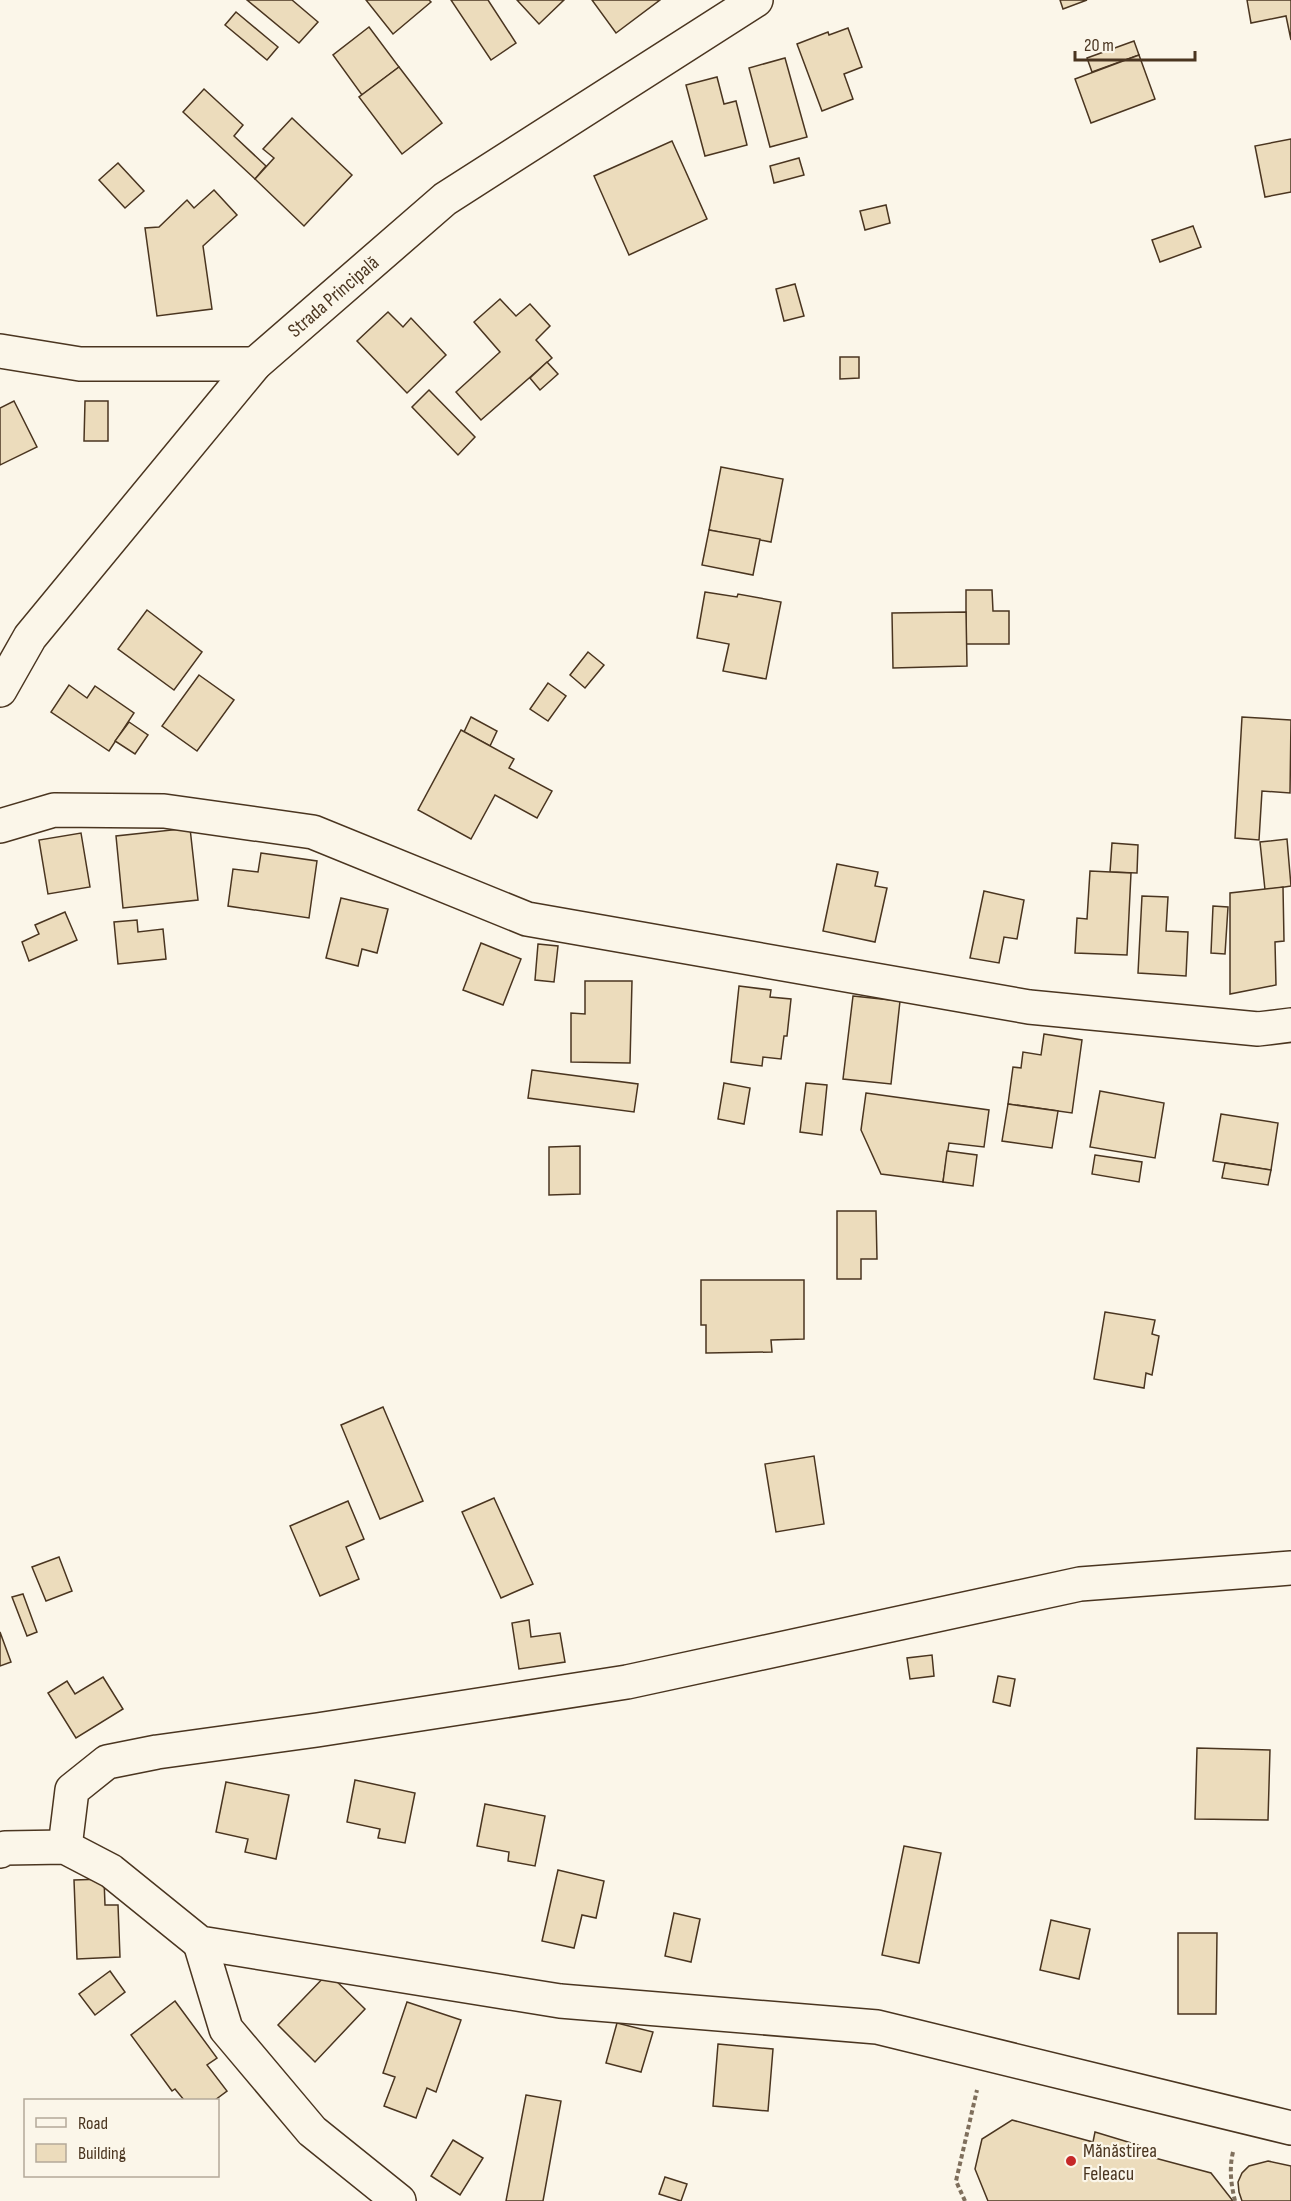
<svg xmlns="http://www.w3.org/2000/svg" width="1291" height="2201" font-family="'Sofia Sans Condensed',sans-serif">
	<style>
		.building { fill: #ecdcbc; stroke: #4a3520; stroke-width: 1.5 }
		.lines { fill: none; stroke-linecap: round; stroke-linejoin: round }
		.minor-casing { stroke: #4a3520; stroke-width: 36 }
		.tertiary-casing { stroke: #4a3520; stroke-width: 36 }
		.path { stroke: #7f6f5c; stroke-width: 4; stroke-dasharray: 4.5 3; stroke-linecap: butt }
		.minor { stroke: #fbf6e9; stroke-width: 33 }
		.tertiary { stroke: #fbf6e9; stroke-width: 33 }
		.poi-dot { fill: #c62828; stroke: #fbf6e9; stroke-width: 2 }
		.labels { text-anchor: middle; stroke-width: 4.5; stroke-linejoin: round; paint-order: stroke }
		.street-label { font-size: 20px; fill: #4a3520; stroke: #fbf6e9 }
		.poi-label { font-size: 20px; fill: #4a3520; stroke: #fbf6e9; text-anchor: start }
	</style>
	<rect width="100%" height="100%" fill="#fbf6e9"/>
	<g class="building">
		<polygon points="247,0 292,0 318,22 299,43"/>
		<polygon points="366,0 429,0 431,2 393,34"/>
		<polygon points="451,0 488,0 516,43 491,60"/>
		<polygon points="517,0 564,0 539,24"/>
		<polygon points="592,0 660,0 616,33"/>
		<polygon points="1060,0 1087,0 1063,9"/>
		<polygon points="1247,0 1291,0 1291,40 1286,16 1251,23"/>
		<polygon points="236,12 278,47 267,60 225,25"/>
		<polygon points="369,27 399,67 362,95 333,55"/>
		<polygon points="848,28 862,67 844,74 853,99 822,111 797,44 828,32 829,35"/>
		<polygon points="1134,41 1139,55 1092,72 1087,58"/>
		<polygon points="1139,55 1155,99 1091,123 1075,79"/>
		<polygon points="785,58 807,137 770,147 749,68"/>
		<polygon points="399,67 442,123 402,154 359,97"/>
		<polygon points="717,77 724,104 736,101 747,145 705,156 686,85"/>
		<polygon points="204,89 243,125 234,136 266,166 255,179 183,112"/>
		<polygon points="292,118 352,175 304,226 255,179 274,158 263,149"/>
		<polygon points="1291,139 1291,192 1265,197 1255,146"/>
		<polygon points="672,141 707,219 629,255 594,176"/>
		<polygon points="799,158 804,175 774,183 770,166"/>
		<polygon points="118,163 144,191 125,208 99,180"/>
		<polygon points="214,190 237,215 203,246 212,309 157,316 145,228 159,227 187,200 194,208"/>
		<polygon points="886,205 890,223 865,230 860,211"/>
		<polygon points="1193,226 1201,247 1160,262 1152,240"/>
		<polygon points="795,284 804,316 784,321 776,289"/>
		<polygon points="500,299 516,316 530,304 550,326 536,340 552,358 481,420 456,392 500,352 474,322"/>
		<polygon points="388,312 403,327 411,318 446,355 407,393 357,341"/>
		<polygon points="840,357 859,357 859,378 840,379"/>
		<polygon points="547,362 558,374 540,390 530,378"/>
		<polygon points="429,390 475,437 458,455 412,407"/>
		<polygon points="14,401 37,447 0,465 0,408"/>
		<polygon points="85,401 108,401 108,441 84,441"/>
		<polygon points="721,467 783,479 771,542 709,530"/>
		<polygon points="709,530 760,539 753,575 702,565"/>
		<polygon points="966,590 992,590 993,611 1009,611 1009,644 966,644"/>
		<polygon points="705,592 737,597 738,594 781,602 766,679 723,671 729,644 697,638"/>
		<polygon points="147,610 202,652 174,690 118,649"/>
		<polygon points="966,612 967,666 893,668 892,613"/>
		<polygon points="588,652 604,665 585,688 570,675"/>
		<polygon points="199,675 234,700 197,751 162,726"/>
		<polygon points="548,683 566,696 548,721 530,709"/>
		<polygon points="69,685 87,698 95,686 134,713 109,751 51,712"/>
		<polygon points="471,717 497,731 490,746 464,732"/>
		<polygon points="1242,717 1291,720 1290,793 1262,791 1259,840 1235,838"/>
		<polygon points="129,722 148,735 135,754 115,741"/>
		<polygon points="461,730 514,759 509,768 552,791 537,818 495,795 471,839 418,810"/>
		<polygon points="190,828 198,900 123,908 116,836"/>
		<polygon points="81,833 90,887 48,894 39,840"/>
		<polygon points="1287,839 1291,886 1265,890 1260,842"/>
		<polygon points="1112,843 1138,845 1137,873 1110,872"/>
		<polygon points="261,853 317,861 309,918 228,906 233,869 258,872"/>
		<polygon points="837,864 878,872 875,886 887,888 875,942 823,931"/>
		<polygon points="1090,871 1131,873 1127,955 1075,953 1077,918 1087,919"/>
		<polygon points="1283,887 1284,941 1275,942 1276,985 1230,994 1230,893"/>
		<polygon points="984,891 1024,900 1017,939 1004,937 999,963 970,958"/>
		<polygon points="1142,896 1168,897 1166,931 1188,932 1186,976 1138,973"/>
		<polygon points="341,898 388,909 377,953 362,949 358,966 326,958"/>
		<polygon points="1213,906 1228,907 1225,954 1211,953"/>
		<polygon points="65,912 77,940 29,961 22,942 39,934 35,925"/>
		<polygon points="137,920 138,932 163,929 166,959 118,964 114,922"/>
		<polygon points="481,943 521,959 503,1005 463,990"/>
		<polygon points="538,944 558,946 554,982 535,980"/>
		<polygon points="585,981 632,981 630,1063 571,1062 571,1013 585,1014"/>
		<polygon points="739,986 771,990 770,997 791,999 787,1036 784,1036 781,1059 763,1057 762,1066 731,1062"/>
		<polygon points="853,996 900,1001 891,1084 843,1079"/>
		<polygon points="1044,1034 1082,1040 1072,1113 1008,1104 1013,1067 1021,1068 1023,1052 1041,1055"/>
		<polygon points="532,1070 638,1084 634,1112 528,1098"/>
		<polygon points="724,1083 750,1088 744,1124 718,1119"/>
		<polygon points="806,1083 827,1085 822,1135 800,1132"/>
		<polygon points="1100,1091 1164,1103 1155,1158 1090,1147"/>
		<polygon points="866,1093 989,1110 984,1147 949,1143 943,1182 881,1174 861,1130"/>
		<polygon points="1008,1104 1058,1111 1052,1148 1002,1141"/>
		<polygon points="1221,1114 1278,1123 1271,1170 1213,1161"/>
		<polygon points="580,1146 580,1194 549,1195 549,1147"/>
		<polygon points="947,1151 977,1155 973,1186 943,1182"/>
		<polygon points="1095,1155 1142,1162 1139,1182 1092,1174"/>
		<polygon points="1225,1163 1271,1170 1268,1185 1222,1178"/>
		<polygon points="837,1211 876,1211 877,1259 861,1259 861,1279 837,1279"/>
		<polygon points="701,1280 804,1280 804,1339 771,1340 772,1352 706,1353 706,1325 701,1325"/>
		<polygon points="1105,1312 1155,1320 1152,1334 1159,1336 1152,1375 1146,1373 1144,1388 1094,1379"/>
		<polygon points="383,1407 423,1501 380,1519 341,1425"/>
		<polygon points="814,1456 824,1524 776,1532 765,1464"/>
		<polygon points="494,1498 533,1584 501,1598 462,1512"/>
		<polygon points="348,1501 364,1539 346,1547 359,1579 320,1596 290,1526"/>
		<polygon points="59,1557 72,1591 46,1601 32,1567"/>
		<polygon points="23,1594 37,1632 27,1636 12,1597"/>
		<polygon points="529,1620 531,1637 560,1633 565,1662 519,1669 512,1623"/>
		<polygon points="0,1632 11,1662 0,1666"/>
		<polygon points="932,1655 934,1676 910,1679 907,1658"/>
		<polygon points="998,1676 1015,1679 1010,1706 993,1702"/>
		<polygon points="103,1677 123,1709 76,1738 48,1693 67,1681 75,1694"/>
		<polygon points="1197,1748 1270,1750 1268,1820 1195,1819"/>
		<polygon points="355,1780 415,1793 405,1843 378,1838 380,1829 347,1822"/>
		<polygon points="226,1782 289,1795 276,1859 245,1852 248,1839 216,1832"/>
		<polygon points="485,1804 545,1816 535,1866 508,1861 509,1852 477,1846"/>
		<polygon points="904,1846 941,1853 919,1963 882,1955"/>
		<polygon points="558,1870 604,1881 596,1918 582,1915 574,1948 542,1941"/>
		<polygon points="104,1879 105,1905 118,1905 120,1957 77,1959 74,1880"/>
		<polygon points="674,1913 700,1919 691,1962 665,1956"/>
		<polygon points="1051,1920 1090,1929 1079,1979 1040,1970"/>
		<polygon points="1178,1933 1217,1933 1216,2014 1178,2014"/>
		<polygon points="110,1971 125,1992 95,2015 79,1994"/>
		<polygon points="328,1973 365,2009 315,2062 278,2025"/>
		<polygon points="175,2001 217,2058 207,2065 227,2091 215,2100 184,2100 175,2089 172,2091 131,2035"/>
		<polygon points="407,2002 461,2020 436,2092 427,2088 416,2118 384,2106 395,2077 383,2073"/>
		<polygon points="617,2023 653,2032 641,2072 606,2063"/>
		<polygon points="718,2044 773,2049 768,2111 713,2106"/>
		<polygon points="526,2095 561,2101 543,2201 506,2201"/>
		<polygon points="1012,2120 1093,2142 1095,2132 1138,2145 1136,2153 1211,2173 1233,2201 988,2201 975,2169 982,2139"/>
		<polygon points="453,2140 483,2158 460,2195 431,2176"/>
		<polygon points="1268,2161 1291,2166 1291,2201 1242,2201 1239,2192 1238,2182 1242,2173 1249,2166"/>
		<polygon points="665,2177 687,2184 681,2201 659,2194"/>
	</g>
	<g class="lines">
		<defs>
			<g id="minor">
				<polyline points="0,351 80,364 255,364"/>
				<polyline points="0,826 54,810 164,811 313,832 527,919 1029,1007 1258,1029 1291,1025"/>
				<polyline points="65,1847 72,1790 107,1762 157,1752 317,1730 627,1682 1080,1584 1291,1568"/>
				<polyline points="0,1851 5,1848 65,1847 111,1871 200,1943 560,2001 877,2027 1291,2128"/>
				<polyline points="200,1943 226,2029 312,2131 399,2201"/>
			</g>
			<polyline id="tertiary" points="0,690 30,637 255,364 445,199 756,0"/>
		</defs>
		<use href="#minor" class="minor-casing"/>
		<use href="#tertiary" class="tertiary-casing"/>
		<g class="path">
			<path d="M1233,2152C1229,2169 1231,2184 1235,2201"/>
			<polyline points="965,2201 956,2181 977,2090"/>
		</g>
		<use href="#minor" class="minor"/>
		<use href="#tertiary" class="tertiary"/>
	</g>
	<circle class="poi-dot" cx="1071" cy="2161" r="6"/>
	<g class="labels">
		<g class="street-label">
			<text transform="translate(333 296) rotate(-41)" y="7">Strada Principală</text>
		</g>
		<g class="poi-label">
			<text x="1083" y="2157">Mănăstirea<tspan x="1083" dy="23">Feleacu</tspan></text>
		</g>
	</g>
	<rect x="24" y="2099" width="195" height="78" fill="#fbf6e9" stroke="#b4a999" stroke-width="1.5"/>
	<rect x="36" y="2118" width="30" height="9" fill="#fbf6e9" stroke="#b4a999" stroke-width="1.5"/>
	<text x="78" y="2129" font-size="18" fill="#4a3520">Road</text>
	<rect x="36" y="2144" width="30" height="18" fill="#ecdcbc" stroke="#b4a999" stroke-width="1.5"/>
	<text x="78" y="2159" font-size="18" fill="#4a3520">Building</text>
	<path d="M1075 51v9h120v-9" fill="none" stroke="#4a3520" stroke-width="3"/>
	<text x="1084" y="51" font-size="18" fill="#4a3520" stroke="#fbf6e9" stroke-width="4.5" paint-order="stroke">20 m</text>
</svg>
